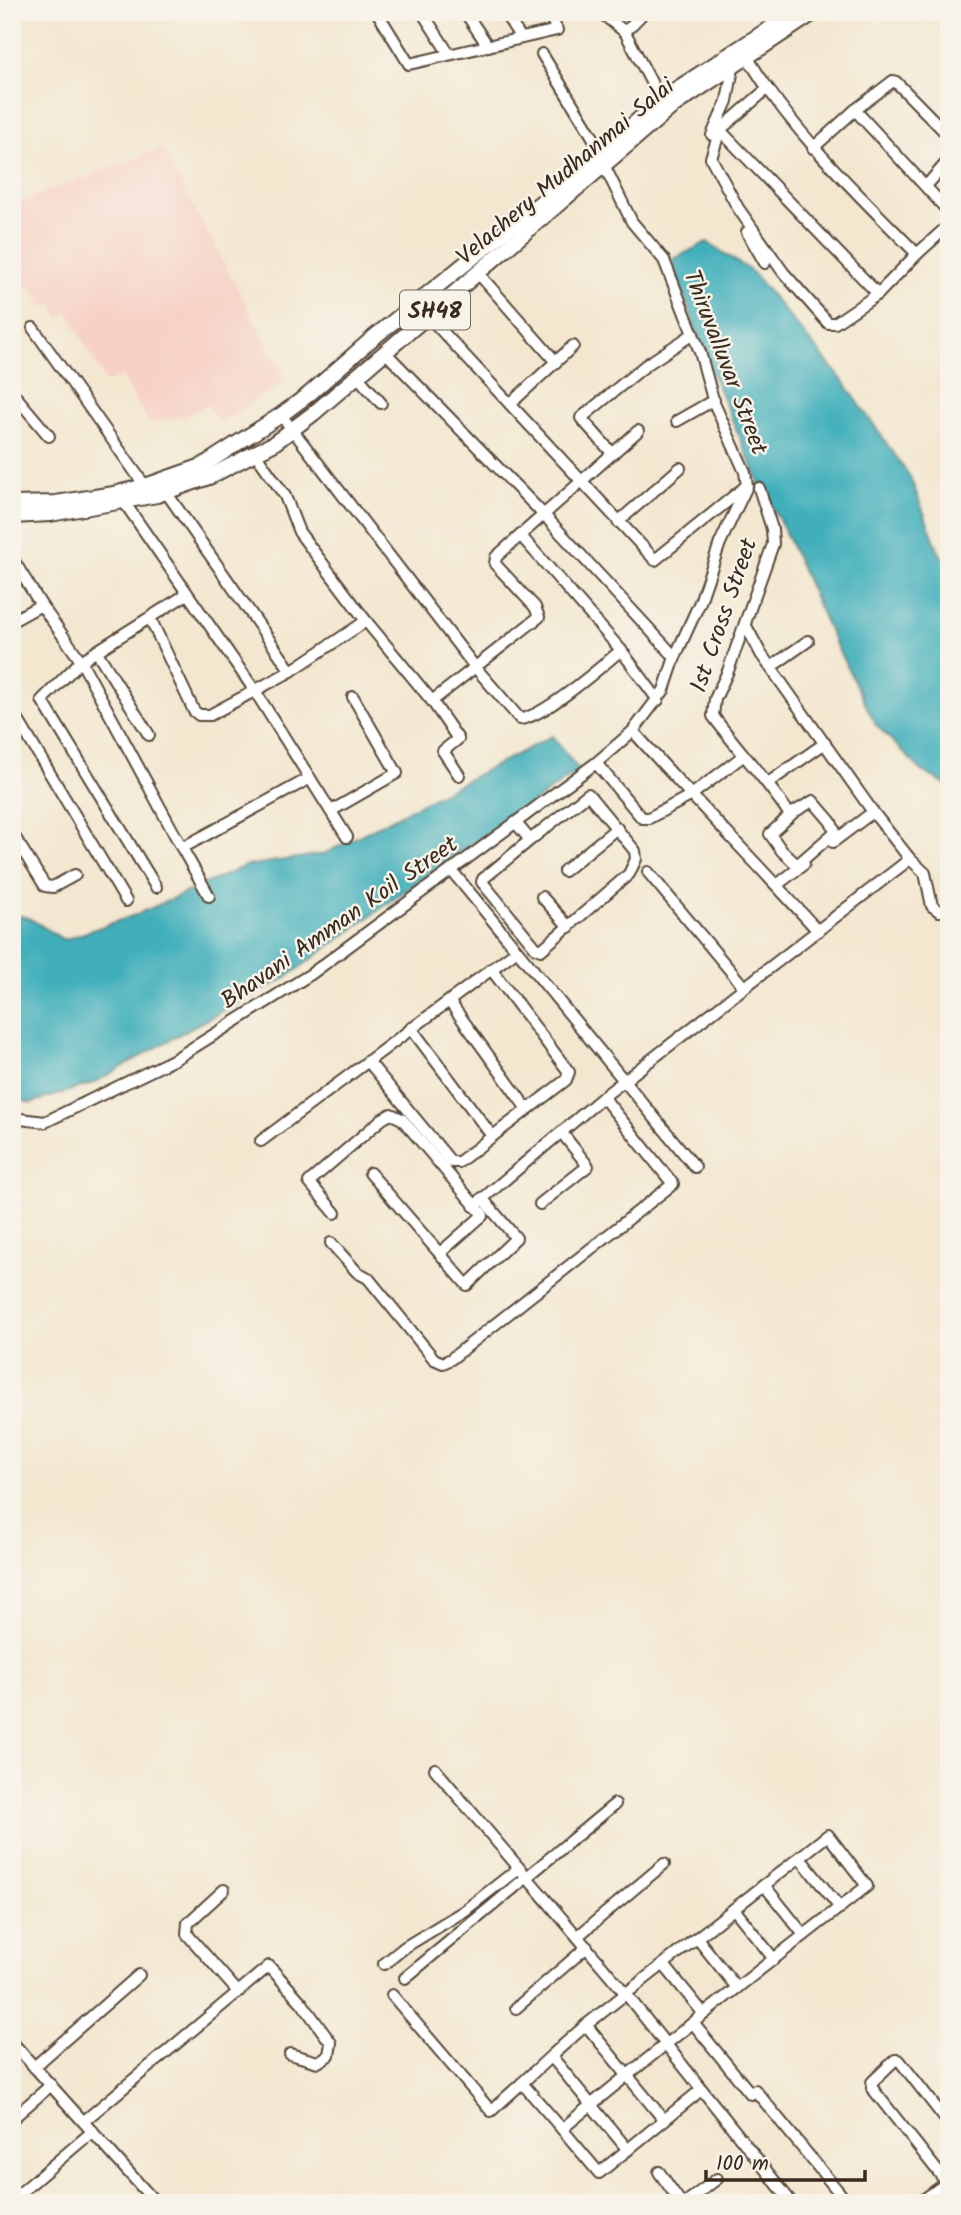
<svg xmlns="http://www.w3.org/2000/svg" width="961" height="2215" font-family="Kalam,sans-serif">
	<style>
		.built { fill: #f7d1c6 }
		.water { fill: #40afbb; stroke: #3e6c6c; stroke-width: 2 }
		.lines { fill: none; stroke-linecap: round; stroke-linejoin: round }
		.minor-casing { stroke: #574639; stroke-width: 14 }
		.major-casing { stroke: #574639; stroke-width: 18 }
		.minor { stroke: #fff; stroke-width: 10 }
		.major { stroke: #fff; stroke-width: 14 }
		.labels { text-anchor: middle; stroke-width: 5; stroke-linejoin: round; paint-order: stroke }
		.shield { fill: #f7f3e8; stroke: #73665b; stroke-width: 2 }
		.shield-label { font-size: 23px; font-weight: bold; fill: #3b2a1e }
		.street-label { font-size: 24px; fill: #3b2a1e; stroke: #f7f3e8 }
	</style>
	<rect width="100%" height="100%" fill="#f7f3e8"/>
	<filter id="ink" filterUnits="userSpaceOnUse"><feTurbulence type="fractalNoise" baseFrequency=".0143" numOctaves="2"/><feDisplacementMap in="SourceGraphic" scale="14" xChannelSelector="R" yChannelSelector="G"/><feConvolveMatrix kernelMatrix="1 2 1 2 8 2 1 2 1" color-interpolation-filters="sRGB"/></filter>
	<filter id="wash" filterUnits="userSpaceOnUse"><feTurbulence type="fractalNoise" baseFrequency=".00686" numOctaves="4" result="noise"/><feDisplacementMap in="SourceGraphic" scale="28" xChannelSelector="R" yChannelSelector="G"/><feGaussianBlur stdDeviation="1.57" result="paint"/><feColorMatrix in="noise" values="0 0 0 0 0 0 0 0 0 0 0 0 0 0 0 0 0 1.4 0 .05"/><feComposite in="paint" operator="in"/></filter>
	<g filter="url(#wash)">
		<rect width="100%" height="100%" fill="#f3e7d0"/>
		<polygon class="built" points="162,148 287,381 219,423 207,405 185,416 150,423 121,376 106,383 68,312 59,318 54,304 43,307 30,286 22,287 12,275 12,205"/>
		<g class="water">
			<polygon points="707,242 752,272 844,382 910,477 939,552 949,566 949,786 922,771 876,725 834,641 781,523 761,487 708,364 672,260"/>
			<polygon points="552,736 579,770 489,834 460,851 284,979 194,1026 94,1083 31,1103 12,1098 12,914 29,918 64,940 138,914 245,866 324,854"/>
		</g>
	</g>
	<g filter="url(#ink)">
		<g class="lines">
			<defs>
				<g id="minor">
					<polyline points="377,12 409,64 557,30 548,12"/>
					<polyline points="422,12 449,54"/>
					<polyline points="465,12 488,46"/>
					<polyline points="504,12 521,38"/>
					<polyline points="600,12 625,32 664,107"/>
					<polyline points="625,32 644,12"/>
					<polyline points="542,54 602,152"/>
					<path d="M748,58C793,133 856,192 917,254L949,225"/>
					<polyline points="768,88 720,130 878,294 917,254"/>
					<polyline points="855,110 893,81 896,82 949,136"/>
					<polyline points="720,130 711,158 738,208 783,272 828,323 835,323 878,294"/>
					<polyline points="712,135 727,101 733,68"/>
					<polyline points="813,148 855,110 949,212"/>
					<polyline points="926,186 949,160"/>
					<polyline points="747,232 765,263"/>
					<polyline points="478,273 556,362"/>
					<polyline points="428,316 655,560 745,487"/>
					<polyline points="33,328 145,486"/>
					<polyline points="385,352 544,515 675,657"/>
					<polyline points="357,376 381,403"/>
					<polyline points="12,392 49,436"/>
					<polyline points="510,404 573,346"/>
					<path d="M281,415L475,667L520,719C544,717 601,667 621,650"/>
					<polyline points="677,421 714,400"/>
					<polyline points="255,453 285,496 299,532 366,621 432,701 458,739 443,751 459,775"/>
					<polyline points="613,454 581,418 646,365 693,334"/>
					<polyline points="947,474 949,473"/>
					<path d="M759,488L772,529L773,544L728,671L715,699L713,716C738,750 767,780 790,815"/>
					<polyline points="166,492 291,671"/>
					<polyline points="124,502 255,691 347,837"/>
					<polyline points="618,522 680,468"/>
					<polyline points="521,536 621,650 658,700"/>
					<polyline points="12,558 41,605 81,661 182,848 310,778"/>
					<polyline points="150,618 194,711 199,715 210,715 291,671 366,621"/>
					<polyline points="12,621 41,605"/>
					<polyline points="745,624 761,654 873,812 910,859 925,873 932,906 939,911 949,911"/>
					<polyline points="97,652 149,735"/>
					<polyline points="771,667 808,641"/>
					<polyline points="432,701 539,617 535,607 495,564 496,557 638,431"/>
					<polyline points="12,710 126,901"/>
					<path d="M633,731C693,799 757,863 818,931"/>
					<polyline points="596,763 642,818 649,818 690,796 743,756"/>
					<polyline points="768,783 825,743"/>
					<polygon points="813,801 831,822 835,832 797,865 782,851 770,834 794,812"/>
					<polyline points="331,811 397,773 353,697"/>
					<polyline points="516,823 530,840 588,794 635,851 636,859 629,874 541,950 536,948 482,882 483,879 530,840"/>
					<polyline points="12,833 45,886 53,887 75,875"/>
					<polyline points="833,842 873,812"/>
					<polyline points="182,848 209,896"/>
					<polyline points="452,871 695,1167"/>
					<polyline points="564,871 617,828"/>
					<polyline points="648,872 744,987"/>
					<polyline points="777,885 804,864"/>
					<polyline points="156,887 42,700 81,661 187,594"/>
					<polyline points="542,897 569,927"/>
					<polyline points="449,1001 527,1109"/>
					<polyline points="411,1028 492,1136"/>
					<polyline points="368,1061 451,1162 459,1162 566,1080 569,1072 491,969"/>
					<polyline points="12,1118 45,1122 175,1059 311,974 596,763 633,731 664,690 675,657 700,602 720,543 747,486 745,472 714,403 700,352 664,260 632,222 604,165"/>
					<polyline points="261,1141 516,951"/>
					<polyline points="370,1173 467,1285 516,1238 482,1198"/>
					<polyline points="540,1204 588,1166 562,1133"/>
					<polyline points="474,1206 603,1097 910,859"/>
					<polyline points="335,1213 309,1182 382,1119 391,1114 402,1119 483,1215 440,1253"/>
					<polyline points="331,1243 357,1272 368,1278 434,1359 443,1363 451,1359 673,1184 603,1097"/>
					<polyline points="435,1769 626,1994 792,2203"/>
					<polyline points="800,1858 840,1908"/>
					<polyline points="764,1885 804,1935"/>
					<polyline points="734,1909 774,1959"/>
					<polyline points="578,1936 664,1864"/>
					<polyline points="697,1938 737,1988"/>
					<polyline points="384,1964 405,1947 464,1911 519,1868"/>
					<polyline points="664,1965 704,2014"/>
					<polyline points="405,1978 615,1804"/>
					<polyline points="238,1992 269,1966 302,2003 331,2043 329,2055 318,2062 290,2054"/>
					<polyline points="392,1995 491,2111 522,2083"/>
					<polyline points="516,2008 587,1947"/>
					<polyline points="693,2023 751,2094 755,2090 842,2196 834,2203"/>
					<polyline points="586,2025 664,2120"/>
					<polyline points="12,2042 156,2203"/>
					<path d="M551,2056L522,2083L562,2129C662,2045 765,1966 867,1886L828,1835L586,2025L551,2056L628,2150"/>
					<polyline points="34,2067 139,1975"/>
					<polyline points="12,2119 51,2085"/>
					<polyline points="84,2121 238,1992 187,1934 188,1923 224,1890"/>
					<polyline points="562,2129 599,2173 701,2090"/>
					<polyline points="659,2172 681,2203"/>
					<polyline points="947,2183 872,2088 872,2082 895,2060 899,2060 949,2124"/>
					<polyline points="12,2200 93,2131"/>
					<polyline points="685,2203 717,2179"/>
					<polyline points="919,2203 949,2181"/>
				</g>
				<g id="major">
					<polyline points="12,504 56,503 114,494 145,486 202,466 281,415 308,395 373,338 575,175 666,96 795,12"/>
					<polyline points="12,516 50,514 157,495 209,477 255,453 273,444 314,413 673,106 815,12"/>
				</g>
			</defs>
			<use href="#minor" class="minor-casing"/>
			<use href="#major" class="major-casing"/>
			<use href="#minor" class="minor"/>
			<use href="#major" class="major"/>
		</g>
	</g>
	<g class="labels">
		<rect class="shield" x="400" y="290.5" width="70" height="39" rx="5"/>
		<g class="shield-label">
			<text x="435" y="318">SH48</text>
		</g>
		<g class="street-label">
			<text transform="translate(565 171) rotate(-40)" y="8">Velachery Mudhanmai Salai</text>
			<text transform="translate(726 362) rotate(69)" y="8">Thiruvalluvar Street</text>
			<text transform="translate(723 615) rotate(-71)" y="8">1st Cross Street</text>
			<text transform="translate(339 922) rotate(-35)" y="8">Bhavani Amman Koil Street</text>
		</g>
	</g>
	<rect width="961" height="2215" fill="none" stroke="#f7f3e8" stroke-width="42"/>
	<path d="M706 2170v10h159v-10" fill="none" stroke="#3b2a1e" stroke-width="3.5"/>
	<text x="716" y="2170" font-size="21" fill="#3b2a1e" stroke="#f7f3e8" stroke-width="5" paint-order="stroke">100 m</text>
</svg>
